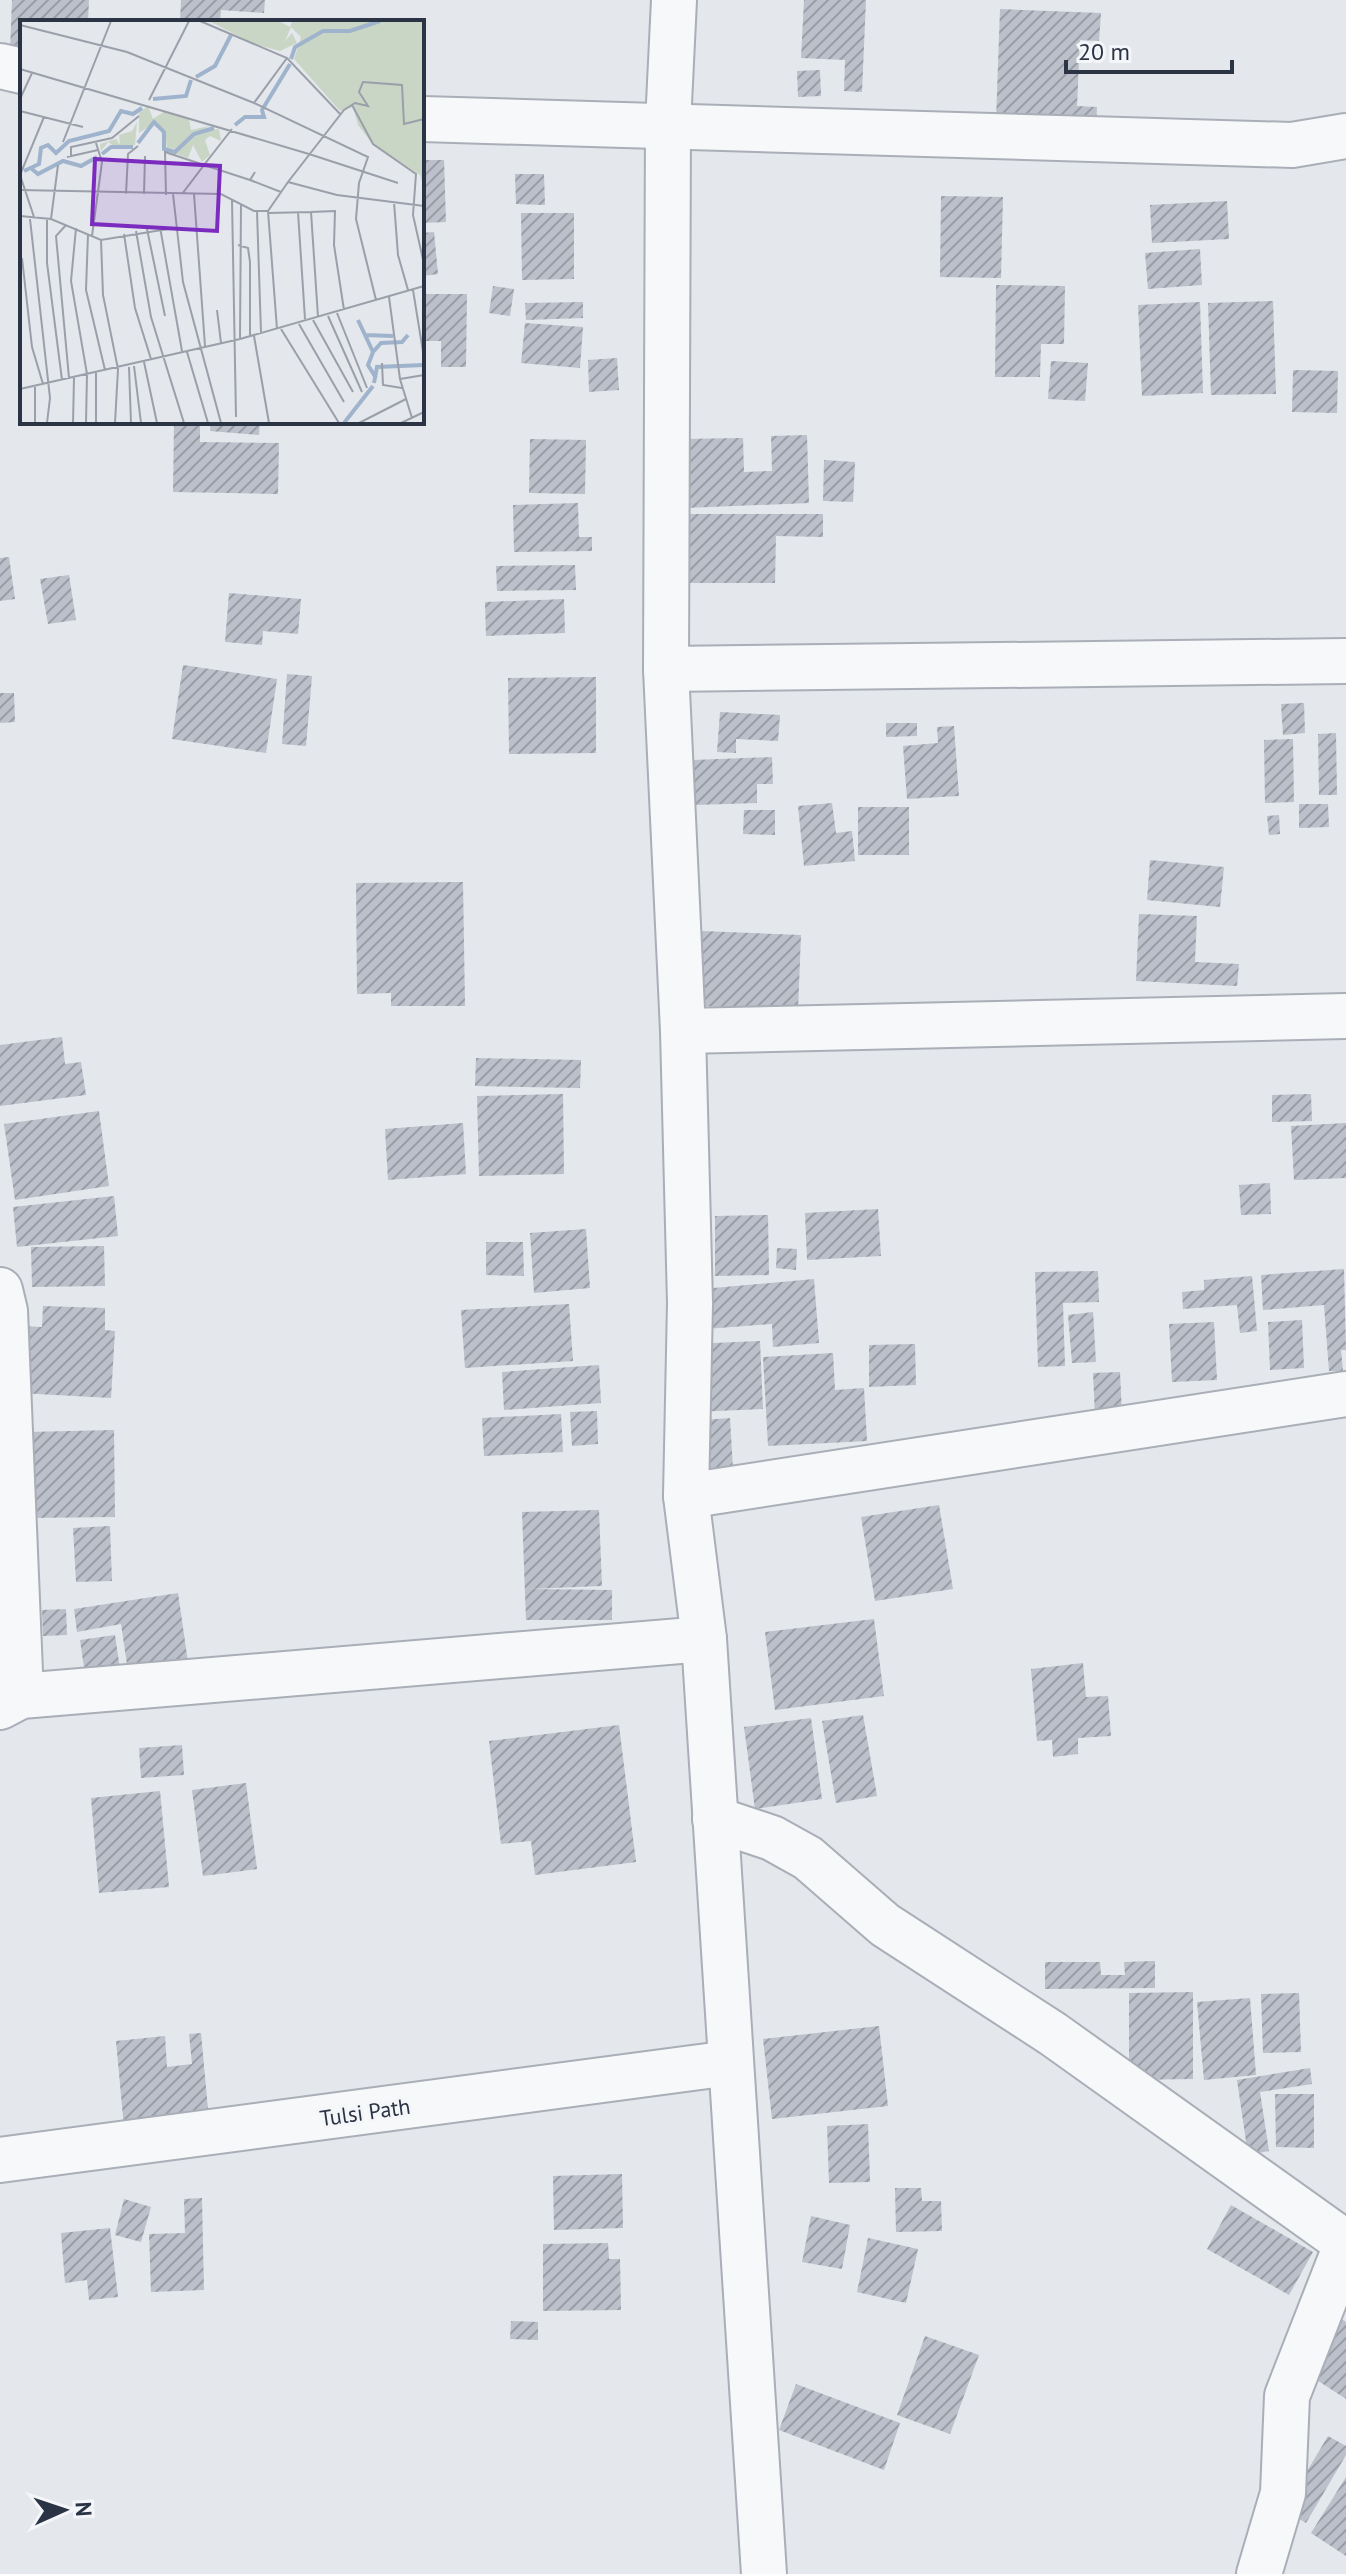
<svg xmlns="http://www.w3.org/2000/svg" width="1346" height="2574" font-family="'PT Sans',sans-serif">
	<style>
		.building { fill: url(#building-hatch) }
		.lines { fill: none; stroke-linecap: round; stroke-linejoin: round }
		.minor-casing { stroke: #a9aeb7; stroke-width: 48 }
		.minor { stroke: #f7f8fa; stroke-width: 44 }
		.labels { text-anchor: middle; stroke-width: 6; stroke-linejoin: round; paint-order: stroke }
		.street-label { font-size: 22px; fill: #2b3445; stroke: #f4f6f9 }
		.inset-river { fill: none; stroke: #9fb4cc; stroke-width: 4 }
		.inset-road { fill: none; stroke: #9a9fa9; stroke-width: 2 }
		.view { fill: #7b2cbf; fill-opacity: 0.15; stroke: #7b2cbf; stroke-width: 4 }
		.inset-edge { fill: none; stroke: #2b3445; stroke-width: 4 }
	</style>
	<defs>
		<pattern id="building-hatch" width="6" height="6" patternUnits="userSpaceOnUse" patternTransform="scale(2)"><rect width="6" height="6" fill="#bbc0ca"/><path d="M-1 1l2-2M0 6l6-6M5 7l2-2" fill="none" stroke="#989da6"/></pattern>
	</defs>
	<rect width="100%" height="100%" fill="#e4e7ec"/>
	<g class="building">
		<polygon points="12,0 89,0 88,22 22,22 22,52 10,51"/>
		<polygon points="181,0 265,0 264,13 221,10 220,22 180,22"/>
		<polygon points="804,0 866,0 862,92 844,91 845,60 801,58"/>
		<polygon points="1000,9 1101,13 1099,41 1080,40 1077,106 1097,107 1096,124 996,120"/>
		<polygon points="820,70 821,96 798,97 797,71"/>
		<polygon points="422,160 444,160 446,222 422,223"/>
		<polygon points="515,174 544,174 545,205 516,204"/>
		<polygon points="941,196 1003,197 1001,278 940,277"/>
		<polygon points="1227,201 1229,239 1152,243 1150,205"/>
		<polygon points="521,213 574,213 574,279 522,280"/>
		<polygon points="434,232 438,274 422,276 422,233"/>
		<polygon points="1200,249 1202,285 1148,289 1145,253"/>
		<polygon points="996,285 1065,286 1064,344 1041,344 1040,377 995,377"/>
		<polygon points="493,286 514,289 510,316 489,313"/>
		<polygon points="422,294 467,294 466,367 441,367 441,341 422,341"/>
		<polygon points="1273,301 1276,394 1211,395 1208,303"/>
		<polygon points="583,302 583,318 526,320 525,303"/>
		<polygon points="1200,302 1203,393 1142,396 1138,305"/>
		<polygon points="525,323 583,327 580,368 521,363"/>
		<polygon points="617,358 619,390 589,392 588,360"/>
		<polygon points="1051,361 1088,363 1085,401 1048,399"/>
		<polygon points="1293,370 1338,371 1337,413 1292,412"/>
		<polygon points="174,422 200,422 200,442 279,443 278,494 173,492"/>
		<polygon points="211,422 260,422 259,435 210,431"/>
		<polygon points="807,435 809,503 685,508 682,439 743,438 744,472 772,471 771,436"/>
		<polygon points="530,439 586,440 585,494 529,493"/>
		<polygon points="824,460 855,462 853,502 823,501"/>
		<polygon points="578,503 579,537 592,537 592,551 514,552 513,505"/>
		<polygon points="683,514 823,514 823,537 776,536 775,583 683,583"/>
		<polygon points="9,557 15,599 0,601 0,558"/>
		<polygon points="575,565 576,590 497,591 496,566"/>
		<polygon points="69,575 76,620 48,624 40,579"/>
		<polygon points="229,593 301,599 298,634 263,631 262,645 225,642"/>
		<polygon points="564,599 565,633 486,636 485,602"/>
		<polygon points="183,665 277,679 266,753 172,739"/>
		<polygon points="287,674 312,676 306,746 282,744"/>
		<polygon points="596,677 596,753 509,754 508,678"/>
		<polygon points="0,693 14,693 15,722 0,723"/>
		<polygon points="1304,703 1305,733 1283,735 1281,704"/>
		<polygon points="720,712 780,715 778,741 736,739 736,753 717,752"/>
		<polygon points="886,723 917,723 917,736 886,737"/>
		<polygon points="954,726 959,796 907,799 903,746 938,743 937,727"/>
		<polygon points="1336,733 1337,795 1319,795 1318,734"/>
		<polygon points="1293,739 1294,802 1265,803 1264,740"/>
		<polygon points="772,757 773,784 757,784 757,803 694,805 693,760"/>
		<polygon points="832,803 836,833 852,831 855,861 804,866 798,806"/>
		<polygon points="1299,804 1328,804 1329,827 1299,828"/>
		<rect x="858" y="807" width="51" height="48"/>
		<polygon points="744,810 775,810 775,835 743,834"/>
		<polygon points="1279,815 1280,834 1269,835 1267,816"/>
		<polygon points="1150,860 1224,867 1220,907 1147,900"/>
		<polygon points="463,882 465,1006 391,1006 391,993 357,994 356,883"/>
		<polygon points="1139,914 1197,916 1195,962 1239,964 1237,986 1136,981"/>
		<polygon points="702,931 801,935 798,1010 700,1006"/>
		<polygon points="62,1037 65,1064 81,1062 86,1095 0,1106 0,1045"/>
		<polygon points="476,1058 581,1060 580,1088 475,1086"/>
		<polygon points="563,1094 564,1174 479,1176 477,1096"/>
		<polygon points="1311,1094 1312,1121 1272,1122 1272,1095"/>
		<polygon points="99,1111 109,1186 15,1200 4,1124"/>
		<polygon points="463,1123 466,1174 388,1180 385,1129"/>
		<polygon points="1346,1123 1346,1178 1294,1180 1291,1126"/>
		<polygon points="1270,1183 1271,1214 1241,1215 1239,1185"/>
		<polygon points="114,1196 118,1236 17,1247 13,1207"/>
		<polygon points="878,1209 881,1256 807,1260 805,1213"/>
		<polygon points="768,1215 769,1275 715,1276 715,1216"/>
		<polygon points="586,1229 590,1288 534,1293 530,1233"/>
		<polygon points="486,1242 523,1242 524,1276 486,1275"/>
		<polygon points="104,1246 105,1286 32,1287 31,1247"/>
		<polygon points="777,1248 797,1249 796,1270 776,1268"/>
		<polygon points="1344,1269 1346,1350 1341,1350 1343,1371 1329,1371 1324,1305 1263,1310 1261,1275"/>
		<polygon points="1098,1271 1099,1302 1063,1303 1065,1366 1038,1367 1035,1272"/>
		<polygon points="1252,1276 1257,1331 1240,1333 1237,1305 1183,1309 1182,1292 1204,1290 1204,1280"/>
		<polygon points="814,1279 819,1343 773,1347 772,1324 706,1329 702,1289"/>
		<polygon points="569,1304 573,1361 465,1368 461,1310"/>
		<polygon points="43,1306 105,1308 105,1330 115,1331 111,1398 19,1393 22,1326 42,1327"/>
		<polygon points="1093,1312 1096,1362 1072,1363 1068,1315"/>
		<polygon points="1302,1320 1304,1368 1270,1370 1268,1322"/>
		<polygon points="1214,1322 1217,1380 1172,1382 1169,1324"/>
		<polygon points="760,1341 763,1409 694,1412 691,1344"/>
		<polygon points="915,1344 916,1385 869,1387 869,1345"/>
		<polygon points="833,1353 835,1390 864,1388 867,1441 768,1446 763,1357"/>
		<polygon points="599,1365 601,1403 504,1410 502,1372"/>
		<polygon points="1120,1372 1122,1415 1095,1417 1093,1373"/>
		<polygon points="597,1411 598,1444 572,1446 570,1412"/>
		<polygon points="561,1414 563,1452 484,1456 482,1418"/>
		<polygon points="730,1418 733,1469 696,1472 692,1421"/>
		<polygon points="114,1430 115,1517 30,1518 28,1432"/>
		<polygon points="939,1505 953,1589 875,1601 861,1517"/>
		<polygon points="599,1510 602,1586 529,1589 612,1590 612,1620 526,1620 522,1512"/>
		<polygon points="110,1526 112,1581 76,1582 73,1528"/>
		<polygon points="178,1593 189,1669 129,1678 121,1624 77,1632 74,1609"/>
		<polygon points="66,1609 67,1635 43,1636 42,1610"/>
		<polygon points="874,1619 884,1696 775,1710 765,1632"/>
		<polygon points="115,1635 121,1676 86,1681 80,1640"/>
		<polygon points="1083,1663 1086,1697 1108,1696 1111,1736 1078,1738 1078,1754 1053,1757 1052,1740 1037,1741 1031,1669"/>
		<polygon points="863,1715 877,1796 836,1803 822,1721"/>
		<polygon points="811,1718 822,1799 755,1809 744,1727"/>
		<polygon points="619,1725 636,1862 535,1875 531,1841 501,1844 489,1741"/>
		<polygon points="182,1745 184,1775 141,1778 139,1748"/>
		<polygon points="246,1783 257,1869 203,1876 192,1790"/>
		<polygon points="160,1791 169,1887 99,1893 91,1798"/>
		<polygon points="1155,1961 1155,1988 1045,1989 1045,1962 1100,1962 1101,1975 1125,1975 1124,1962"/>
		<polygon points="1193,1992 1193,2079 1129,2080 1129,1993"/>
		<polygon points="1299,1993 1301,2052 1263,2053 1261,1994"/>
		<polygon points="1250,1998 1256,2075 1204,2080 1197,2002"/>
		<polygon points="879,2026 888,2106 772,2119 763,2039"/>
		<polygon points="201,2033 209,2120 124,2128 116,2041 165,2036 167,2067 192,2064 189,2034"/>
		<polygon points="1310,2068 1312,2084 1260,2092 1269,2151 1248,2155 1237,2080"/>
		<polygon points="1275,2094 1314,2094 1314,2148 1276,2147"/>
		<polygon points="868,2124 870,2182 829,2183 827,2126"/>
		<polygon points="622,2174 623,2228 554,2230 553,2176"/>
		<polygon points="895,2188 921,2188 922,2201 941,2201 942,2231 896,2232"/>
		<polygon points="202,2198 204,2290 151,2292 149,2234 185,2233 184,2199"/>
		<polygon points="124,2199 151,2207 141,2242 115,2235"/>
		<polygon points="1231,2205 1313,2252 1289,2295 1207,2249"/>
		<polygon points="811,2216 850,2225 842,2269 802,2262"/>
		<polygon points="110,2228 118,2297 89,2300 87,2280 65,2283 61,2233"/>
		<polygon points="868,2238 918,2249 906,2303 857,2292"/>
		<polygon points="608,2243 609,2259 620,2259 621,2310 543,2311 543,2244"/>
		<polygon points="1339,2317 1346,2322 1346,2399 1303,2371"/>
		<polygon points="511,2321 538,2322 538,2340 510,2339"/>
		<polygon points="925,2336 979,2355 950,2434 897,2415"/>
		<polygon points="796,2384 900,2423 884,2470 779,2430"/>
		<polygon points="1328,2436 1346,2446 1346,2455 1306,2523 1284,2510"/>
		<polygon points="1346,2477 1346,2556 1311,2533"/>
	</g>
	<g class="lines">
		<defs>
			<g id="minor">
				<polyline points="674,0 668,124 666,669 683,1031 690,1303 686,1496 704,1639 764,2574"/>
				<polyline points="0,66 22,71"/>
				<polyline points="422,119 1292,145 1346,136"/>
				<polyline points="666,669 1346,661"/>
				<polyline points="683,1031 1346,1016"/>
				<polyline points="0,1290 5,1311 21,1696"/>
				<polyline points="686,1496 1346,1394"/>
				<polyline points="0,1707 21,1696 704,1639"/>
				<polyline points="715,1819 772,1838 808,1858 885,1925 1053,2034 1346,2243"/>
				<polyline points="0,2160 730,2063"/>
				<polyline points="1259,2574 1283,2493 1287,2396 1346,2245"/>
			</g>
		</defs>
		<use href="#minor" class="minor-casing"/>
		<use href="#minor" class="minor"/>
	</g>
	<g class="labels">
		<g class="street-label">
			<text transform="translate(365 2112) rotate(-8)" y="8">Tulsi Path</text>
		</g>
	</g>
	<g transform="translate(20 20)">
		<rect width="404" height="404" fill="#e4e7ec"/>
		<path d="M189,1H259L270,7L272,1H404V168L400,155L352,123L338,105L333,87L320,91L274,39L281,17L271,7L265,21L272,13L277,23L260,31L234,24ZM128,86L133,99L145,91L169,99L171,110L189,106L155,129L147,128L145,112L136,102L119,113V93ZM117,102L115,125L99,129L88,122L81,131L80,124L96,119L100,125L99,115L112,111ZM199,109L201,121L190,116L185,120L190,135L182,142L173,125L168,138L151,132L178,112Z" fill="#c9d6c5"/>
		<path class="inset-river" d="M271,39L275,27L303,11H330L360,1M176,57L195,46L211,15M133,79L166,76L171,60M215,105L225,97H244L242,90L270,44M118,123L134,102L144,112V129L155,132L174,114L194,108M82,134L91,127H113M12,149L18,154L43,141L61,146L77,137M4,151L19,144L21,128L28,125L36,133L49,121L89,111L101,91L113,94L122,88M338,300L353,332L348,345L356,358M345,315L373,316M353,332L361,323L382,322L388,315M354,363L357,347L404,345M324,403L353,366"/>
		<path class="inset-road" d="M180,1L267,38L321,95M0,5L107,32L234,83L267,38M0,49L289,134M0,79L12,53M129,80L169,1M234,83L348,137L339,163L336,199L356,280M332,85L353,124L396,154L393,195L404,244M0,91L63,107M212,109L184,145L230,160L235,152M43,122L91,1M289,134L378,163M51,136V127L92,118L119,96M47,137L78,130M230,160L261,172M268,162L317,175L404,186M0,170L201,174L234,191H248M106,174L108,134L118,126M124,174L125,136M153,174L163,262L201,403M174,174L185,326M146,175L145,132L184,145L162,174M212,180L216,397M374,182L378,235L388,270M237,191L241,313M278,192L285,299M291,192L315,191L314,225L324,290M248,193L291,192L298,297M0,196L31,199L81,220L154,208M14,197L0,155L24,97M10,199L30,378L27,403M27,199V243L42,360M31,199L38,145M46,205L36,216L49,358M140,207L162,331M56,208L51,261L67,354L66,403M127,209L145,296M116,211L131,297L164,403M68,214L66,270L85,350M104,214L115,288L131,339M72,216L82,142L76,123M81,220L83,275L98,349L95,403M218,225L228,228L230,242V316M2,238L12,327L23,364M393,270L404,338M369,277L380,359L392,398M197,290L201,323M317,293L347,368M308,296L342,372M293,300L333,372M279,304L324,382M257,309L248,191L268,162L324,90L335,83L348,86L339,72L343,62L382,65L384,104L404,99M261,309L319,403M234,316L249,403M220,318L221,184M167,332L188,403M124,342L137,403M362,343L363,365L382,368M114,346L121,403M109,347L111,403M76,353V403M380,359L404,355M0,369L220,319L404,266M15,403V367M53,403L54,358M339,403L386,379M381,403L404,392"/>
		<path class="view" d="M75,139L200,146L197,211L72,204Z"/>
		<rect width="404" height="404" class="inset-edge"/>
	</g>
	<g transform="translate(64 2510) rotate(87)" stroke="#f4f6f9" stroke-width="6" paint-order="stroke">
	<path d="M0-6L14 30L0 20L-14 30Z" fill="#2b3445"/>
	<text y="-12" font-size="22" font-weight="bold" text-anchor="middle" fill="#2b3445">N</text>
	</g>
	<path d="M1066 60v12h166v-12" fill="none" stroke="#2b3445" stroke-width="4"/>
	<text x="1078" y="60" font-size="24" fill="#2b3445" stroke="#f4f6f9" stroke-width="6" paint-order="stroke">20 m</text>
</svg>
